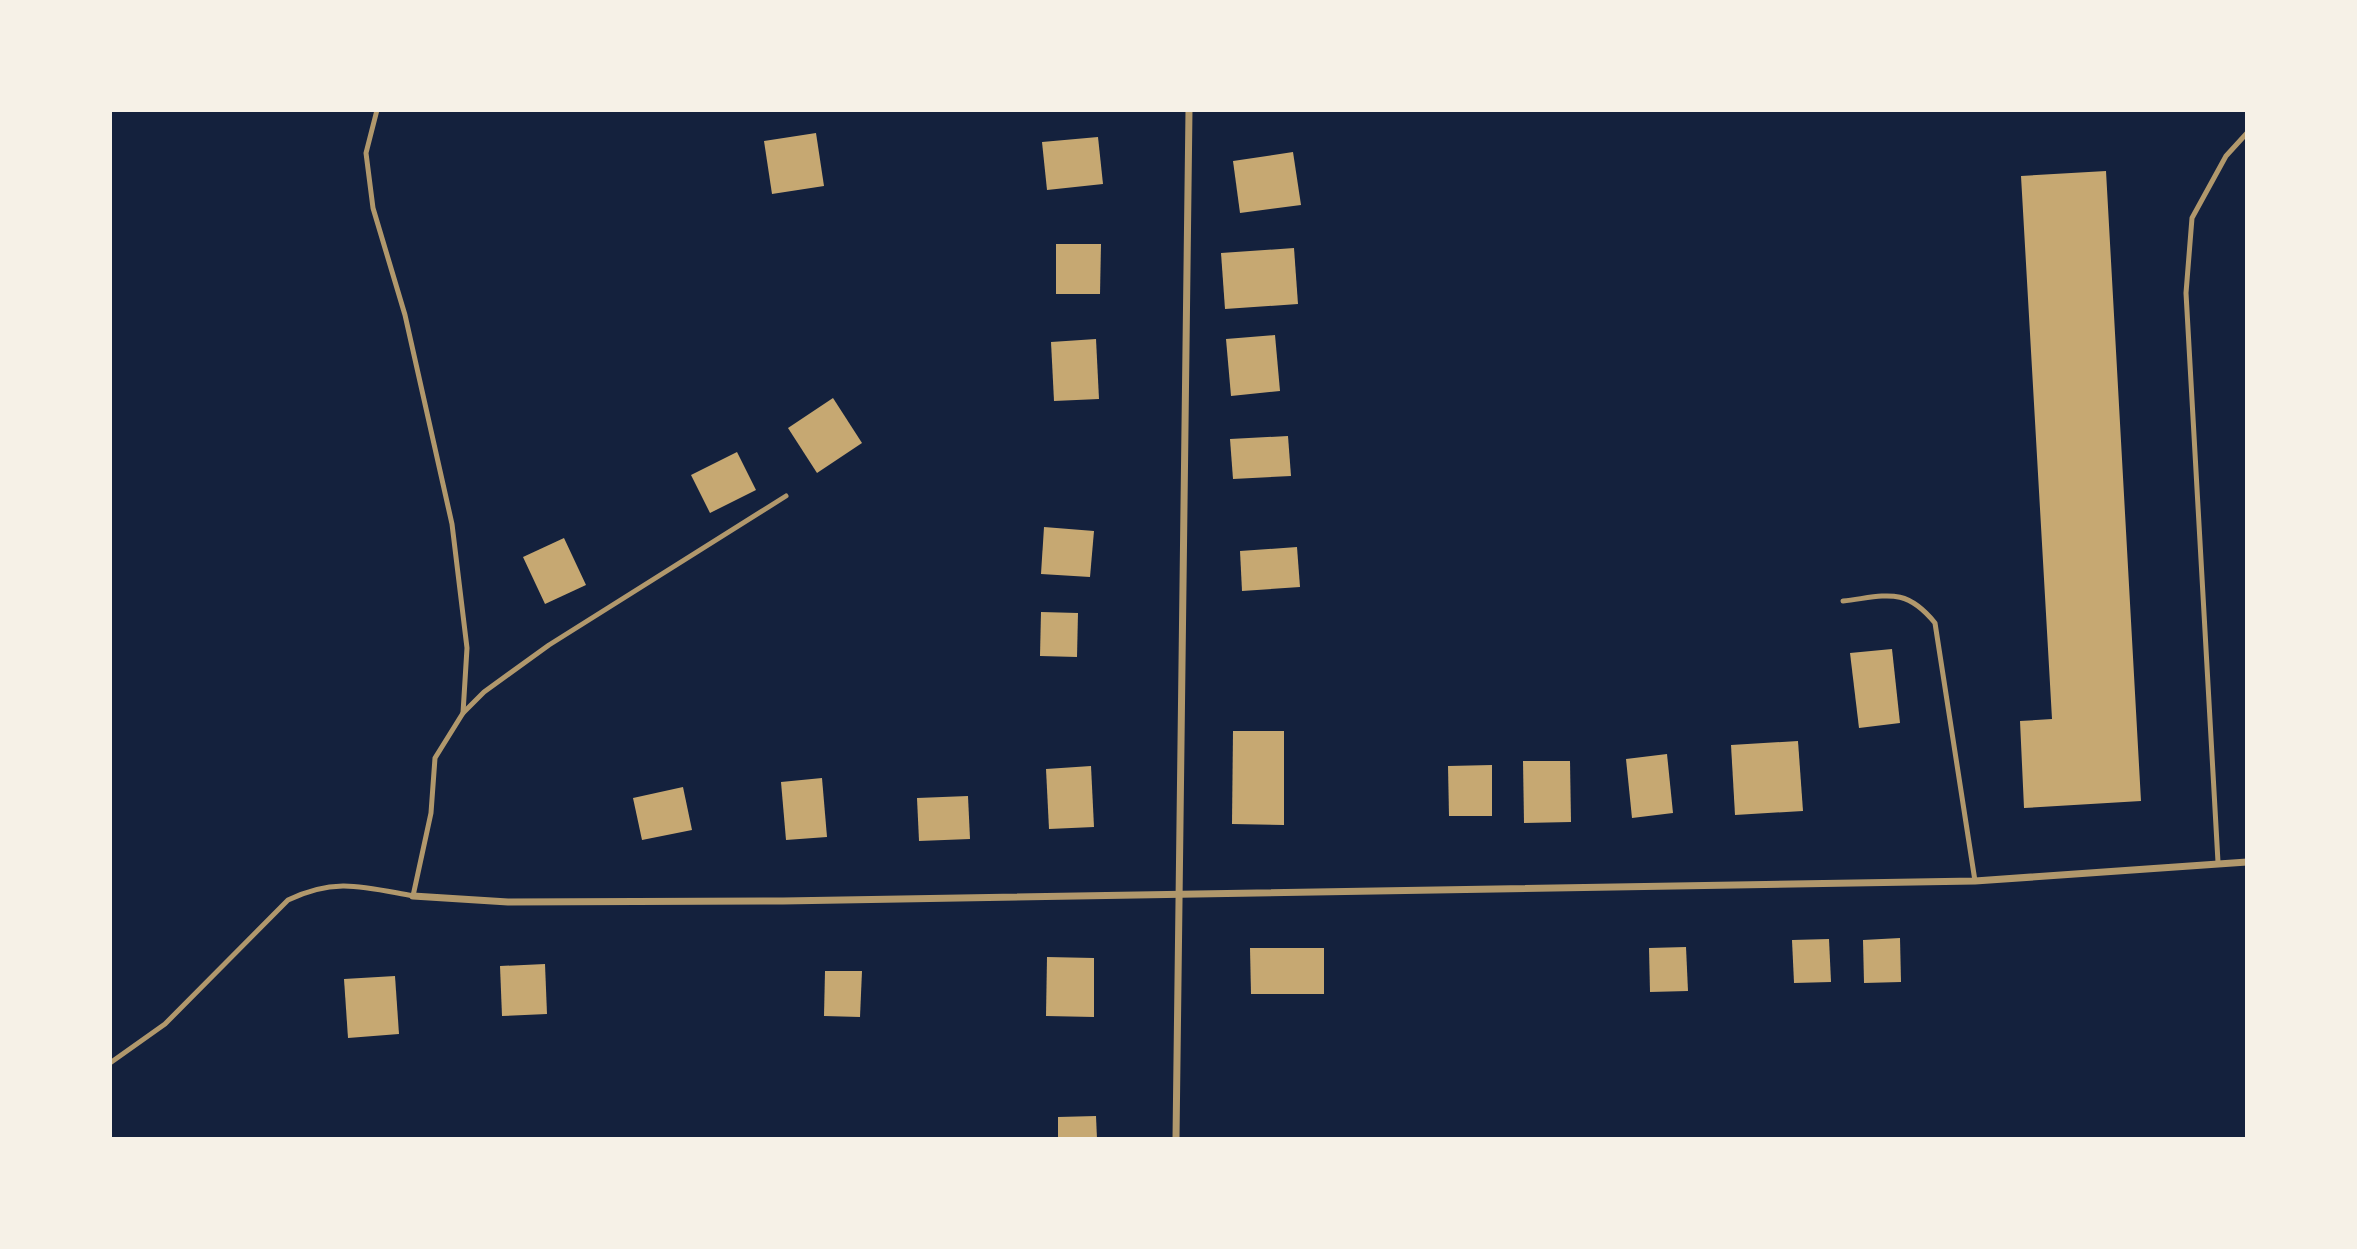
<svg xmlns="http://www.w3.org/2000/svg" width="2357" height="1249" font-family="'Roboto Condensed',sans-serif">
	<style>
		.building { fill: #c6a872 }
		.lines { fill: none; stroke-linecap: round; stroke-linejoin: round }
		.service { stroke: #b1986c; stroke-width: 5 }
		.minor { stroke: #b1986c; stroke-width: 7 }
	</style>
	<rect width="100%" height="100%" fill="#14213d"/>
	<g class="building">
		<polygon points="816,133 824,186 772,194 764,141"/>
		<polygon points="1098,137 1103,184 1047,190 1042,142"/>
		<polygon points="1293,152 1301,205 1240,213 1233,161"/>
		<polygon points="2106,171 2141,801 2024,808 2020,721 2052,719 2021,176"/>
		<polygon points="1056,244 1101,244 1100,294 1056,294"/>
		<polygon points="1294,248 1298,304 1225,309 1221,253"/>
		<polygon points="1275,335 1280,391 1231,396 1226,339"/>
		<polygon points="1096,339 1099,399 1054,401 1051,342"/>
		<polygon points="833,398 862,443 817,473 788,428"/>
		<polygon points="1288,436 1291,476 1233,479 1230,439"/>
		<polygon points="737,452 756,490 710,513 691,475"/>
		<polygon points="1044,527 1094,531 1090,577 1041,574"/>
		<polygon points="564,538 586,585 545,604 523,557"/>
		<polygon points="1297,547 1300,587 1242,591 1240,551"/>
		<polygon points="1041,612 1078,613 1077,657 1040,656"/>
		<polygon points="1892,649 1900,723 1859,728 1850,653"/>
		<polygon points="1233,731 1284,731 1284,825 1232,824"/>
		<polygon points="1798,741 1803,811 1735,815 1731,745"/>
		<polygon points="1667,754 1673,813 1632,818 1626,759"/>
		<polygon points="1523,761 1570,761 1571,822 1524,823"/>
		<polygon points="1492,765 1492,816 1449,816 1448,766"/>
		<polygon points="1091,766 1094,827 1049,829 1046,769"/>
		<polygon points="822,778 827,837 786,840 781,782"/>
		<polygon points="683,787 692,830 642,840 633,798"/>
		<polygon points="968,796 970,839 919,841 917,798"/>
		<polygon points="1900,938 1901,982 1864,983 1863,940"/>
		<polygon points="1829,939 1831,982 1794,983 1792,940"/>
		<polygon points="1686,947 1688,991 1650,992 1649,948"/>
		<polygon points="1250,948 1324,948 1324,994 1251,994"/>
		<polygon points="1047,957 1094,958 1094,1017 1046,1016"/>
		<polygon points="545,964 547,1014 502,1016 500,966"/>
		<polygon points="825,971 862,971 860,1017 824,1016"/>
		<polygon points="395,976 399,1034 348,1038 344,979"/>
		<polygon points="1096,1116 1097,1139 1058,1139 1058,1117"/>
	</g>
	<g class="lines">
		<g class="service">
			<polyline points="377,110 366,153 373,208 405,315 452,524 467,648 463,713"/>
			<path d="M1843,601C1886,596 1905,586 1935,623L1975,881"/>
			<polyline points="2218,862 2186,293 2192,218 2226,156 2247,133"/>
			<path d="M110,1063L165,1024L288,900C335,877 364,887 413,896L431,813L435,758L463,713L484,692L549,645L786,496"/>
		</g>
		<g class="minor">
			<polyline points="413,896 508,902 783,901 1975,881 2247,862"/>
			<polyline points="1176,1139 1189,110"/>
		</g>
	</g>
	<rect width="2357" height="1249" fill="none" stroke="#f6f1e7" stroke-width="224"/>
</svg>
